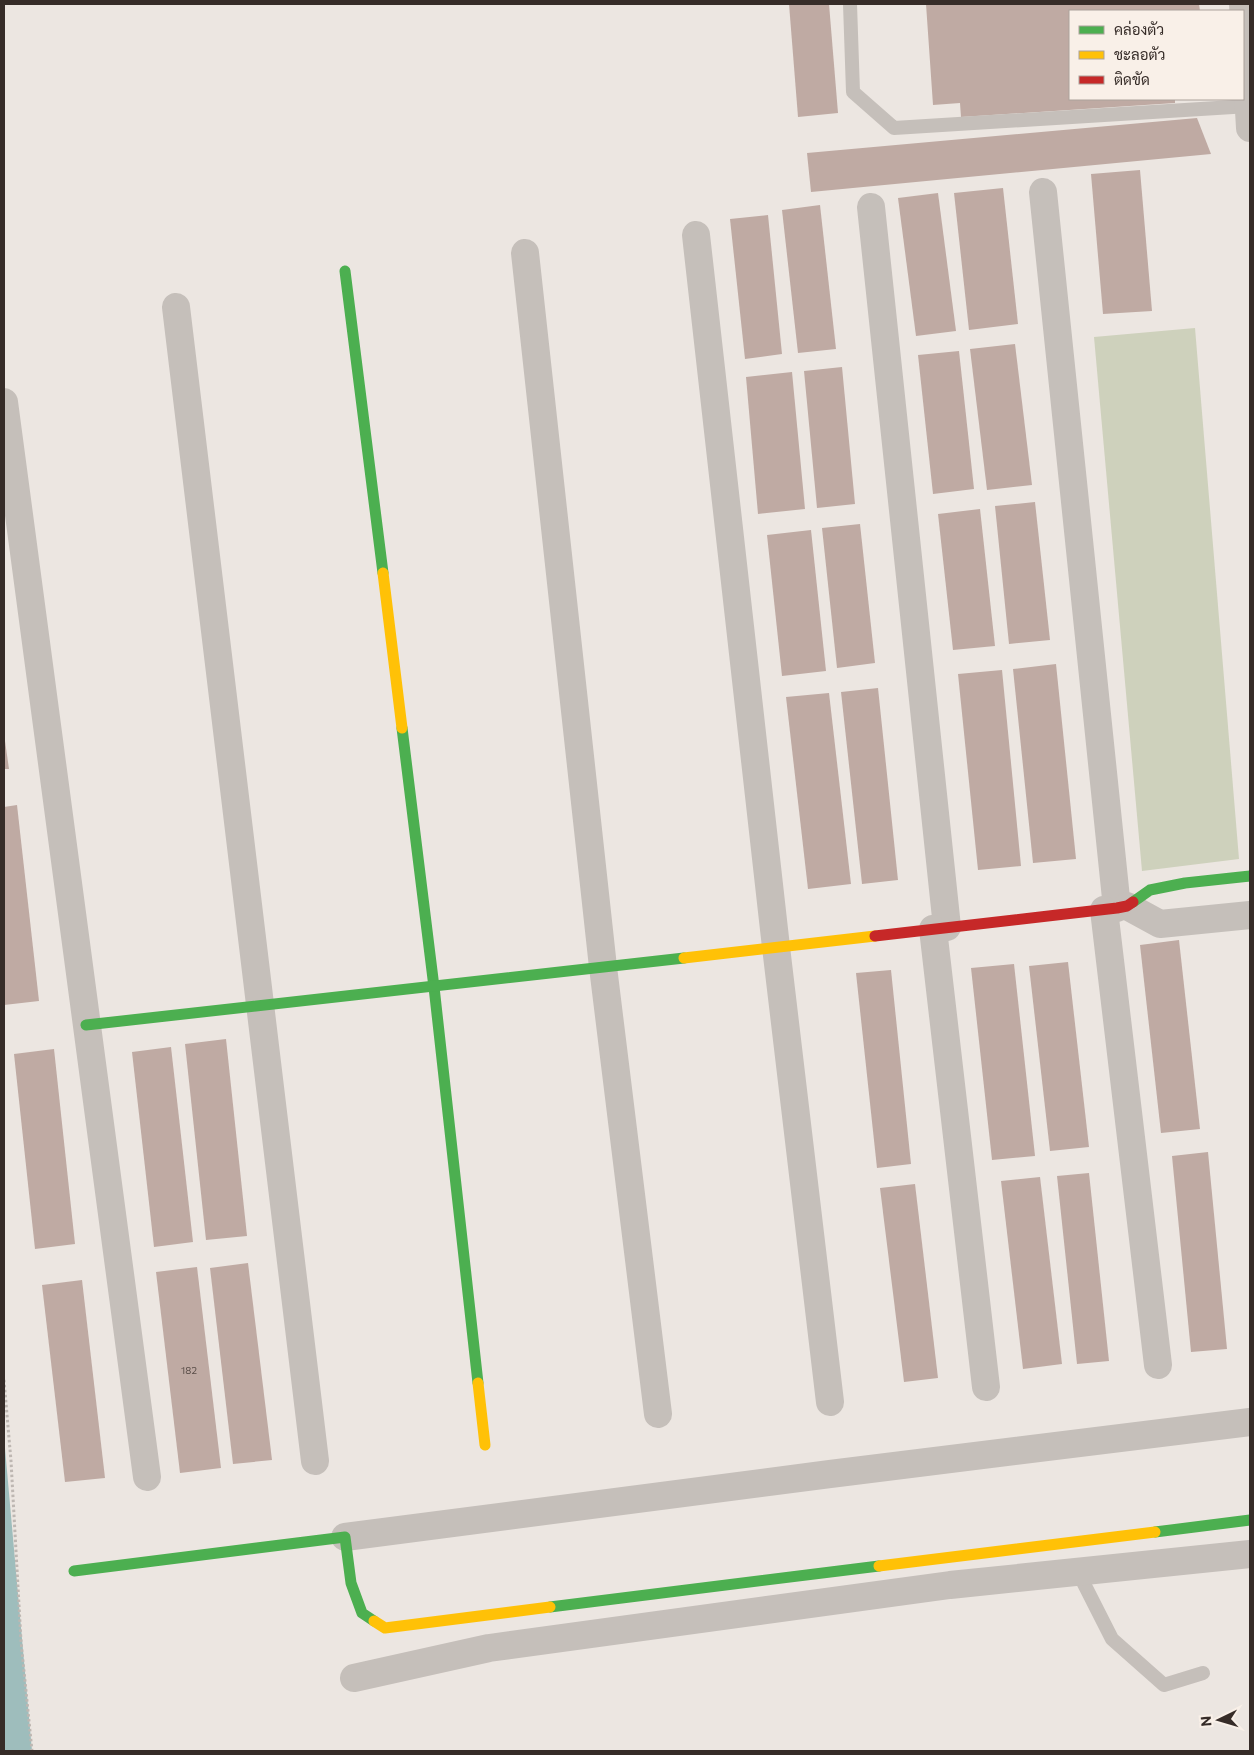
<svg xmlns="http://www.w3.org/2000/svg" width="1254" height="1755" font-family="Commissioner,Sarabun,sans-serif">
	<style>
		.green { fill: #ced1bc }
		.water { fill: #9ebdbc }
		.building { fill: #bfaaa3 }
		.lines { fill: none; stroke-linecap: round; stroke-linejoin: round }
		.path { stroke: #beb7b2; stroke-width: 3; stroke-dasharray: 2.5 2.5; stroke-linecap: butt }
		.lane { stroke: #c5bfba; stroke-width: 14 }
		.street { stroke: #c5bfba; stroke-width: 28 }
		.fast { stroke: #4caf50; stroke-width: 11 }
		.slow { stroke: #ffc107; stroke-width: 11 }
		.jam { stroke: #c62828; stroke-width: 11 }
		.labels { text-anchor: middle; stroke-width: 4; stroke-linejoin: round; paint-order: stroke }
		.number-label { font-size: 10px; fill: #584c47 }
	</style>
	<rect width="100%" height="100%" fill="#ece6e1"/>
	<polygon class="green" points="1195,328 1239,859 1142,871 1094,337"/>
	<polygon class="water" points="4,1437 32,1751 4,1751"/>
	<g class="building">
		<polygon points="789,4 829,4 838,113 798,117"/>
		<polygon points="926,4 1199,4 1200,11 1070,11 1070,99 1175,99 1175,103 961,117 960,103 933,105"/>
		<polygon points="1197,118 1211,154 811,192 807,153"/>
		<polygon points="1140,170 1152,311 1103,314 1091,174"/>
		<polygon points="1003,188 1018,324 969,330 954,193"/>
		<polygon points="938,193 956,331 916,336 898,198"/>
		<polygon points="820,205 836,349 798,353 782,210"/>
		<polygon points="768,215 782,354 745,359 730,219"/>
		<polygon points="1015,344 1032,485 987,490 970,349"/>
		<polygon points="959,351 974,489 933,494 918,355"/>
		<polygon points="842,367 855,504 817,508 804,371"/>
		<polygon points="792,372 805,509 758,514 746,377"/>
		<polygon points="1035,502 1050,640 1009,644 995,506"/>
		<polygon points="980,509 995,646 953,650 938,514"/>
		<polygon points="860,524 875,663 837,668 822,528"/>
		<polygon points="811,530 826,671 782,676 767,535"/>
		<polygon points="1056,664 1076,859 1033,863 1013,669"/>
		<polygon points="1002,670 1021,866 978,870 958,674"/>
		<polygon points="878,688 898,880 862,884 841,692"/>
		<polygon points="829,693 851,884 808,889 786,697"/>
		<polygon points="4,734 9,769 4,769"/>
		<polygon points="17,805 39,1001 4,1005 4,807"/>
		<polygon points="1179,940 1200,1129 1161,1133 1140,945"/>
		<polygon points="1068,962 1089,1147 1050,1151 1029,966"/>
		<polygon points="1014,964 1035,1156 992,1160 971,968"/>
		<polygon points="891,970 911,1164 877,1168 856,973"/>
		<polygon points="226,1039 247,1236 206,1240 185,1044"/>
		<polygon points="171,1047 193,1242 154,1247 132,1052"/>
		<polygon points="54,1049 75,1244 35,1249 14,1054"/>
		<polygon points="1208,1152 1227,1349 1191,1352 1172,1156"/>
		<polygon points="1089,1173 1109,1361 1077,1364 1057,1176"/>
		<polygon points="1040,1177 1062,1364 1023,1369 1001,1181"/>
		<polygon points="915,1184 938,1378 904,1382 880,1188"/>
		<polygon points="248,1263 272,1460 233,1464 210,1268"/>
		<polygon points="197,1267 221,1468 180,1473 156,1272"/>
		<polygon points="82,1280 105,1478 65,1482 42,1285"/>
	</g>
	<g class="lines">
		<polyline class="path" points="4,1380 11,1461 21,1641 32,1751"/>
		<g class="lane">
			<polyline points="850,4 853,92 894,128 1249,106"/>
			<polyline points="1078,1572 1112,1639 1164,1685 1203,1673"/>
		</g>
		<g class="street">
			<polyline points="1243,4 1250,128"/>
			<polyline points="1043,192 1117,908"/>
			<polyline points="871,207 947,927"/>
			<polyline points="696,235 776,947 830,1402"/>
			<polyline points="525,253 603,967 658,1414"/>
			<polyline points="176,307 315,1461"/>
			<polyline points="4,402 147,1477"/>
			<polyline points="1127,906 1160,924 1250,915"/>
			<polyline points="1104,910 1158,1365"/>
			<polyline points="933,929 986,1387"/>
			<polyline points="345,1537 830,1474 1250,1422"/>
			<polyline points="354,1678 489,1648 950,1585 1250,1554"/>
		</g>
		<g class="fast">
			<polyline points="345,271 383,573"/>
			<polyline points="402,728 434,987 478,1383"/>
			<polyline points="1133,902 1150,890 1185,883 1250,876"/>
			<polyline points="86,1025 684,958"/>
			<polyline points="1155,1532 1250,1520"/>
			<polyline points="74,1571 345,1537 351,1583 362,1613 374,1621"/>
			<polyline points="550,1607 879,1566"/>
		</g>
		<g class="slow">
			<polyline points="383,573 402,728"/>
			<polyline points="684,958 875,936"/>
			<polyline points="478,1383 485,1445"/>
			<polyline points="879,1566 1155,1532"/>
			<polyline points="374,1621 385,1628 550,1607"/>
		</g>
		<polyline class="jam" points="875,936 1117,908 1127,906 1133,902"/>
	</g>
	<g class="labels">
		<g class="number-label">
			<text x="189" y="1374">182</text>
		</g>
	</g>
	<rect width="1254" height="1755" fill="none" stroke="#362c28" stroke-width="10"/>
	<rect x="1069" y="10" width="175" height="90" fill="#f9f0e8" stroke="#aba29b"/>
	<rect x="1079" y="26" width="25" height="8" fill="#4caf50" stroke="#aba29b"/>
	<text x="1114" y="35" font-size="15" fill="#362c28">คล่องตัว</text>
	<rect x="1079" y="51" width="25" height="8" fill="#ffc107" stroke="#aba29b"/>
	<text x="1114" y="60" font-size="15" fill="#362c28">ชะลอตัว</text>
	<rect x="1079" y="76" width="25" height="8" fill="#c62828" stroke="#aba29b"/>
	<text x="1114" y="85" font-size="15" fill="#362c28">ติดขัด</text>
	<g transform="translate(1219 1720) rotate(265)" stroke="#f9f0e8" stroke-width="4" paint-order="stroke">
	<path d="M0-4L9 19L0 12L-9 19Z" fill="#362c28"/>
	<text y="-8" font-size="14" font-weight="bold" text-anchor="middle" fill="#362c28">N</text>
	</g>
</svg>
